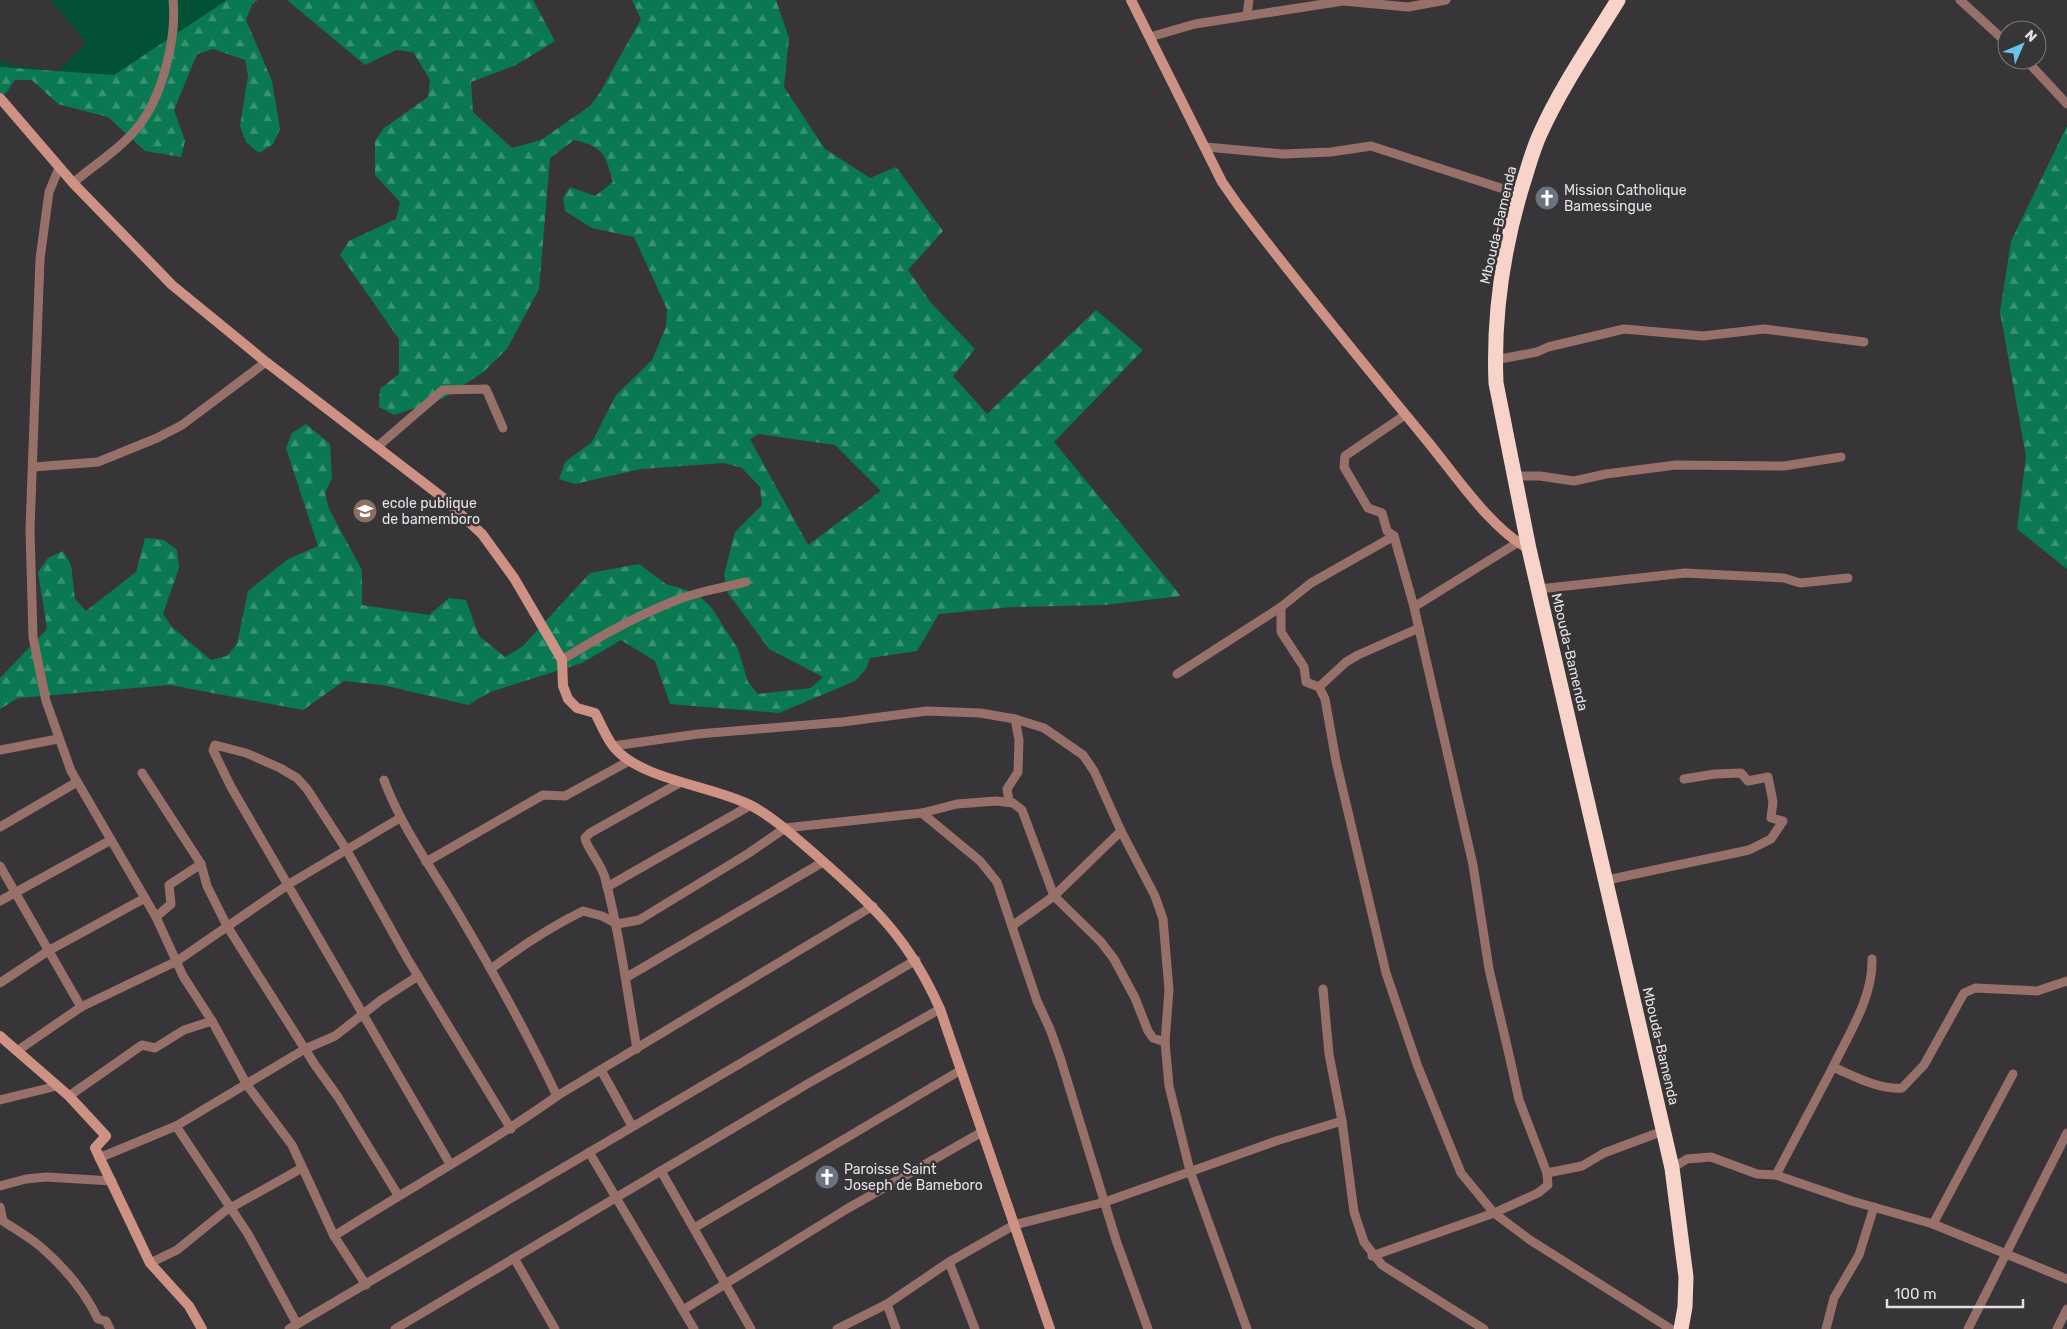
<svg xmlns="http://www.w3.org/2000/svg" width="2067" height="1329" font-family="Rubik,sans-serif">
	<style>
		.green { fill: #025135 }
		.forest { fill: url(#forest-firs); fill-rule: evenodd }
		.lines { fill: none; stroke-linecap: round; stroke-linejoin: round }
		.street { stroke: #977169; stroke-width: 9 }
		.secondary { stroke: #ce9285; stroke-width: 10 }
		.highway { stroke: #f8d3ca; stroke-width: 15 }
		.labels { text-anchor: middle; stroke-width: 5; stroke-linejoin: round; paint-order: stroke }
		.poi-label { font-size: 14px; fill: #e2e0e3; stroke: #373538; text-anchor: start }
		.street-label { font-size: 14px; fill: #e2e0e3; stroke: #373538 }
	</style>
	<defs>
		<pattern id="forest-firs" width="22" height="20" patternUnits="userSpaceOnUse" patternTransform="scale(1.25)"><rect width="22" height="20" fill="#0a7952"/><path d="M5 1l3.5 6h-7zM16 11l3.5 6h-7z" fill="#399273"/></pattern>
	</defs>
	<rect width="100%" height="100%" fill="#373538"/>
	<polygon class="green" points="51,0 227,0 114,75 0,67 0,60 11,65 58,71 86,43"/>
	<g class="forest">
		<polygon points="227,0 258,0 252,4 246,20 272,81 280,129 273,144 259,153 246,142 240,126 248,76 245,60 213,49 197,54 174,110 185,141 181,157 145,151 108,117 58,104 32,80 15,80 6,93 0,95 0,67 114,75"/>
		<path d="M287,0H533L555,41L516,65L471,82L473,112L512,148L541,140L590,106L599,94L641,19L632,0H776L789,38L784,87L825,149L870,178L896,167L943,231L908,270L931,303L975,349L953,376L987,414L1096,310L1143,350L1054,442L1181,596L1104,605L1012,607L939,614L917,651L870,658L866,669L855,681L779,713L670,704L655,661L621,640L582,663L490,692L468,705L383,685L344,681L303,710L170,685L18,698L0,709V678L47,629L38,572L48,558L63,551L71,565L75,599L86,611L136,572L145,538L164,540L177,550L179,568L163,614L172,627L211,660L227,656L237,644L248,591L288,559L318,546L286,448L292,433L306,424L330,444L332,478L325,493L329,509L362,570V605L429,615L449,598L466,600L479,636L505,657L523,646L590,573L639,564L666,584L696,593L711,607L738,649L748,682L758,694L811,688L823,677L769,649L728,593L724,575L735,532L762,505L760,487L742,468L724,463L641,469L575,484L559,479L565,462L592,442L616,395L652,360L666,327L667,309L634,237L592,228L565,211L563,198L570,187L595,196L613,182C605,154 604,147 574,140L550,158L539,289L507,349L482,373L442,399L394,415L379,407L380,389L399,374V339L340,255L349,241L396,219L400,202L375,175V141L384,128L428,97L430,80L413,52L396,50L365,65ZM759,434L835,445L881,491L808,545L750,439Z"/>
		<polygon points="2067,126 2067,569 2017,529 2026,456 2000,312 2011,241"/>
	</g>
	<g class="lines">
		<g class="street">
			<polyline points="1960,0 2007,43"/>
			<polyline points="1247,15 1249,0"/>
			<polyline points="1150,37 1195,24 1343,1 1408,7 1446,0"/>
			<polyline points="2026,60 2067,104"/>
			<polyline points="1206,147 1283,154 1331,152 1371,146 1519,194"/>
			<polyline points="59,168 49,192 40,259 30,529 33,637 46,701 71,771 156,917 183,976 212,1021 247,1085 292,1145 334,1236 366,1285"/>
			<path d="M73,183C94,165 120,149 137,128C162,98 177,39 173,0"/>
			<polyline points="1495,360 1537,352 1548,347 1624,329 1703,336 1764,329 1864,342"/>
			<polyline points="1405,415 1345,456 1344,467 1368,508 1382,513 1387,531 1394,536 1414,607"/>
			<polyline points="377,447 443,390 486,389 503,428"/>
			<polyline points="34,467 98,462 157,438 182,425 266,362"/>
			<polyline points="1515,476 1540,476 1574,481 1606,474 1676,465 1784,466 1841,457"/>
			<polyline points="1539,589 1685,573 1784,578 1800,583 1848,578"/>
			<polyline points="1281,607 1281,632 1304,667 1306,682 1319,687"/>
			<polyline points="1419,628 1358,655 1346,662 1319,687 1325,699 1336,761 1386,973 1418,1067 1461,1173 1494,1213 1530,1240 1671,1329"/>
			<path d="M562,660C600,636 639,614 682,598C702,591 725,587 746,582"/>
			<polyline points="1177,674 1281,607 1311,583 1394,536"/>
			<polyline points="613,746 698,734 842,722 927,711 980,713 1015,719 1044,728 1083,755 1094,771 1121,831 1155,896 1163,919 1169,990 1165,1042 1169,1086 1190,1171 1247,1329"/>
			<polyline points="0,750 58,739"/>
			<polyline points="142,773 201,864 207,886 227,926 315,1065 338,1097 398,1195"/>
			<path d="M384,780C401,826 429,864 454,906C491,968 526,1031 557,1096"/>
			<polyline points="1009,801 1007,789 1018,772 1019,740 1015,719"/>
			<polyline points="922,813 980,861 997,882 1037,1001 1050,1029 1060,1057 1116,1240 1148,1329"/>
			<polyline points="0,827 77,782"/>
			<polyline points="426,862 543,795 565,796 629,761"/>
			<polyline points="0,866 81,1007"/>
			<polyline points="1607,880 1749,850 1771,839 1783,821 1771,818 1773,802 1768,777 1748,781 1741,773 1715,774 1684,779"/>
			<polyline points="607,887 751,805"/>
			<polyline points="0,901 111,840"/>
			<polyline points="156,917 171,904 169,885 201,864"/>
			<polyline points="1012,926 1054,896 1121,831"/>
			<path d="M491,969C520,947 550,927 583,911L602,916L617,924L639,920L749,853L785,828L922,813L957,804L996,801L1013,803L1022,810L1054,896L1101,942L1114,959L1135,998L1148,1031L1153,1038L1165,1042"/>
			<polyline points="627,977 823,862"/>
			<polyline points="0,983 48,951 145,898"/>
			<polyline points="1323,989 1329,1054 1342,1121 1354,1212 1364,1242 1382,1265 1484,1329"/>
			<path d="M637,1049C627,991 620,935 605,878C602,865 586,847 585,838L590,833L681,782"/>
			<polyline points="17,1051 81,1007 177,961 289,884 400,818"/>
			<path d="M1833,1067C1849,1033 1873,998 1872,959"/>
			<polyline points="601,1070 632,1126"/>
			<polyline points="69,1096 142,1045 155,1048 184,1030 212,1021"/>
			<polyline points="0,1100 57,1086"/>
			<polyline points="176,1126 248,1234 297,1324"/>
			<polyline points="589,1152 694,1329"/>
			<polyline points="99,1158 176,1126 305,1049 335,1036 381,1000 418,976"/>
			<polyline points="450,1164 231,787 213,750 215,745 246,753 280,768 297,778 307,789 346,849 407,958 511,1129"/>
			<polyline points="1672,1168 1687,1159 1711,1157 1757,1174 1776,1175 1852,1201 1933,1224 2067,1279"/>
			<polyline points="661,1171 751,1329"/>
			<polyline points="1547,1173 1582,1166 1604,1153 1663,1131"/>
			<path d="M1776,1175L1833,1067C1854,1076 1879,1090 1902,1088L1924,1065L1964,993L1975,988L2037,991L2067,981"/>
			<polyline points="0,1186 26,1179 46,1177 112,1181"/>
			<path d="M0,1207L3,1221C16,1230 31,1238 42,1248C65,1268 85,1292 98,1319L106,1321L110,1329"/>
			<polyline points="1933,1224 2013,1074"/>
			<polyline points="694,1228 961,1070"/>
			<path d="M334,1236C408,1189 485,1147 557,1096L873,906"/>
			<polyline points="1372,1256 1494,1213 1538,1193 1548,1185 1547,1173 1519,1100 1510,1059 1489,969 1473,865 1414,607 1517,543"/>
			<polyline points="514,1258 555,1329"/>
			<polyline points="949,1262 975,1329"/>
			<polyline points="150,1263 177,1250 225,1211 302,1168"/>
			<polyline points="887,1304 896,1329"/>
			<polyline points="683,1310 845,1210 982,1132"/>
			<polyline points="289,1329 916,960"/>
			<polyline points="395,1329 809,1083 940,1009"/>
			<polyline points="837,1329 887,1304 949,1262 1014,1225 1105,1202 1276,1141 1342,1121"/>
			<polyline points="1826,1329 1834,1298 1859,1255 1874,1207"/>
			<polyline points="1968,1329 2067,1133"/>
			<polyline points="2057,1329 2067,1309"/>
		</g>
		<g class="secondary">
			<path d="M1131,0L1222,182L1238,205C1299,286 1364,364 1428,442C1456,476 1491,529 1529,549"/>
			<path d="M0,98L73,183L172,285L266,362L442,497L482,534L514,578L562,660L563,686L568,699L577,708L595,713C601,724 606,737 613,746C639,780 715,786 752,806C776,819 797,839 818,857C874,906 909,939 940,1009L1050,1329"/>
			<polyline points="0,1036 69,1096 106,1136 95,1148 150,1263 189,1306 202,1329"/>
		</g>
		<path class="highway" d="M1618,0C1591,44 1561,87 1540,134C1534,147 1530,161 1526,174C1504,242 1493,311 1496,383L1529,549L1672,1168L1686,1277L1685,1307L1681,1329"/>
	</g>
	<defs>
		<symbol id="church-disc" viewBox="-11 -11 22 22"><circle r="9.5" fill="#6b7280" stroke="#373538"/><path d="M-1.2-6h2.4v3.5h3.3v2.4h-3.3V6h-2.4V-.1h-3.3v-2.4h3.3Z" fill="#fff"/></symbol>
		<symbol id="school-disc" viewBox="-11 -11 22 22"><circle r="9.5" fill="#8d6e63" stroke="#373538"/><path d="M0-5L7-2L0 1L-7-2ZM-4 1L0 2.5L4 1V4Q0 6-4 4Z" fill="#fff"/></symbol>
	</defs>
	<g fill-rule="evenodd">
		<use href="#church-disc" x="1533" y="184" width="28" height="28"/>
		<use href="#school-disc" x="351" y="497" width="28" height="28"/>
		<use href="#church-disc" x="813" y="1163" width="28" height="28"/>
	</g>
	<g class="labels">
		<g class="poi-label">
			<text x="1564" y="195">Mission Catholique<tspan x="1564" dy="16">Bamessingue</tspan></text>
			<text x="382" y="508">ecole publique<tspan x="382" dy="16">de bamemboro</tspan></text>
			<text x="844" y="1174">Paroisse Saint<tspan x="844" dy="16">Joseph de Bameboro</tspan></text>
		</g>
		<g class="street-label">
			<text transform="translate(1498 225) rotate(-77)" y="5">Mbouda-Bamenda</text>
			<text transform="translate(1570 652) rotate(77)" y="5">Mbouda-Bamenda</text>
			<text transform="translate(1661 1046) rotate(77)" y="5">Mbouda-Bamenda</text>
		</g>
	</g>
	<g transform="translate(2022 45) rotate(45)"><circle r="24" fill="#373538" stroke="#7b797c"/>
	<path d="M0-4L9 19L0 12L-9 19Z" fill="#67c4ef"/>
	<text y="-8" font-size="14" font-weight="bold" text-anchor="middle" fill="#e2e0e3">N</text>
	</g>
	<path d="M1887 1299v8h136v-8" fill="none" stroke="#e2e0e3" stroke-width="2.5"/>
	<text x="1894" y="1299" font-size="15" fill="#e2e0e3" stroke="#373538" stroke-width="4" paint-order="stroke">100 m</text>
</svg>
